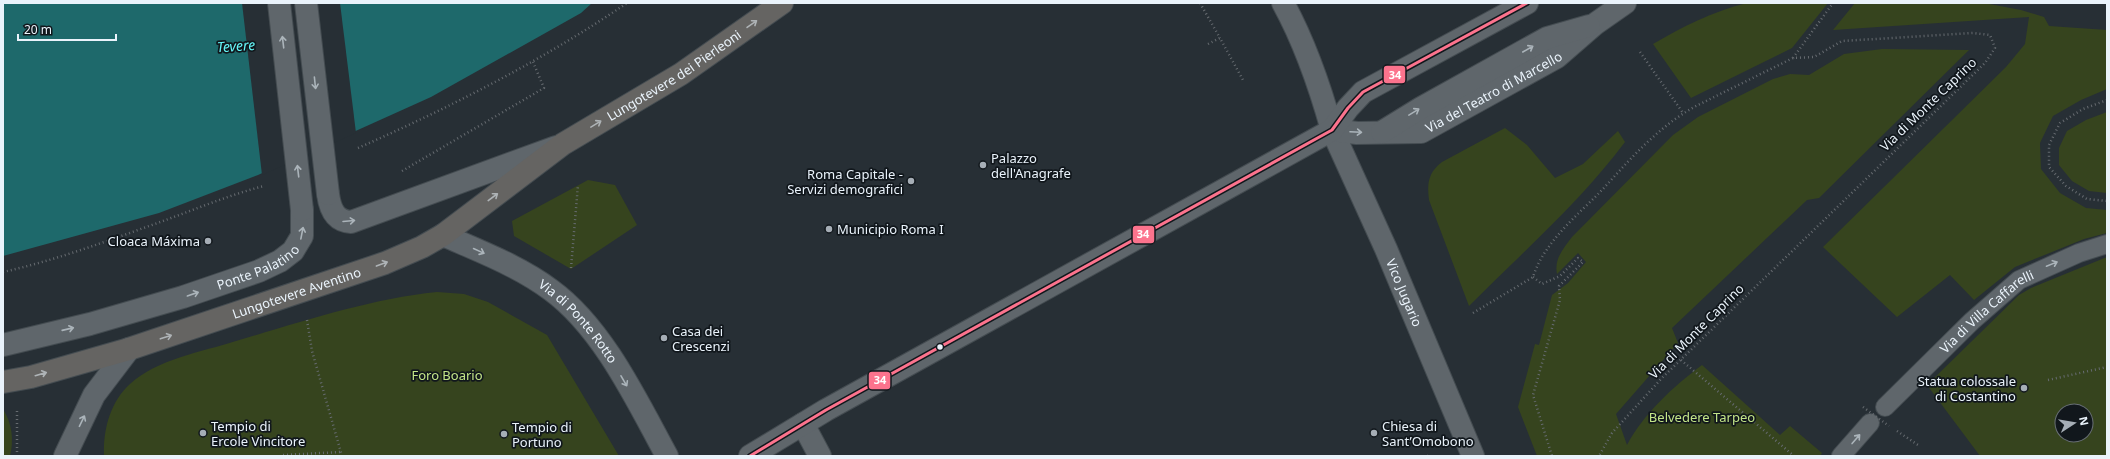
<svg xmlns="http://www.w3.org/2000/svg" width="2110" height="459" font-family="'Noto Sans',sans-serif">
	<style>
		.green { fill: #36441e; fill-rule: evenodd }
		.water { fill: #1e696b }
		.pier { fill: #272f35 }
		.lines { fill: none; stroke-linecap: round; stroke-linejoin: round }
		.lane-casing { stroke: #444c51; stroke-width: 20 }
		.street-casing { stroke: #444c51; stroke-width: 24 }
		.secondary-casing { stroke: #444c51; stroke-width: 24 }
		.primary-casing { stroke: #444c51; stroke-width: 24 }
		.path { stroke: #666b70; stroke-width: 2.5; stroke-dasharray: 1 3; stroke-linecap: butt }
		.lane { stroke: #5f666b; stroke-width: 18 }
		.street { stroke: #5f666b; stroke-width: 22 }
		.secondary { stroke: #5f666b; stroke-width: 22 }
		.primary { stroke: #656462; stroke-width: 22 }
		.secondary-bridge-casing { stroke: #444c51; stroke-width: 24; stroke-linecap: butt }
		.path-bridge { stroke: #666b70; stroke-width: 2.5; stroke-dasharray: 1 3; stroke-linecap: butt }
		.secondary-bridge { stroke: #5f666b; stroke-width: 22 }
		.bus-1-casing { stroke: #11171c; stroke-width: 6 }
		.bus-1 { stroke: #fc738d; stroke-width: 3 }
		.oneway { stroke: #aeb3b6 }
		.oneway2 { stroke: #abb4ba }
		.poi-dot { fill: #a6aeb6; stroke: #11171c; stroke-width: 1.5 }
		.bus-dot { fill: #eaf3fb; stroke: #11171c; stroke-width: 1.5 }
		.labels { text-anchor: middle; stroke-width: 3.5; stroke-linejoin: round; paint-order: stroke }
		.street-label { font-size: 13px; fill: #eaf3fb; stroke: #11171c }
		.poi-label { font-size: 13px; fill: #eaf3fb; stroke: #11171c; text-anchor: start }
		.park-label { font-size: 13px; fill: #c3e588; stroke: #11171c }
		.water-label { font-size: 14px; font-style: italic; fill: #65f7f9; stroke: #11171c }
		.line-badge { stroke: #11171c; stroke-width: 1.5 }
		.badge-label { font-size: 11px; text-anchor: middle; font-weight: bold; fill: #fff }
	</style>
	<rect width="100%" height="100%" fill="#272f35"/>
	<g class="green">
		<path d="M1747,3H1828L1792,48L1691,98L1653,44C1684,26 1711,12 1747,3Z"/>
		<polygon points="1855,3 1984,3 2021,10 2044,17 2049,26 2107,30 2107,89 2081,100 2053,116 2040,143 2041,169 2060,193 2086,208 2107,210 2107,233 2084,239 2015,267 1974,300 1950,275 1897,317 1823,247 2006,67 2025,44 2029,17 1833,30"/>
		<path d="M1882,49L1969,50L1819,198L1807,200L1672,328L1678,343L1616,414L1627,445C1644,413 1674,386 1702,365L1780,435L1790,426L1822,453L1820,456H1537L1518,407L1535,344L1539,345L1552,295L1568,283L1586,262L1578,253L1557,274C1554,259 1563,249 1572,237L1673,135L1698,117L1773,79L1790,74L1809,75L1844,54Z"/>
		<polygon points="2107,112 2107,193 2089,191 2072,181 2059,165 2059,148 2067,131 2086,120"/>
		<path d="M1505,128L1527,145L1555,178L1583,164L1618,131L1625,142C1580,202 1523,252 1469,306L1429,200C1427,183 1428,173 1442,162Z"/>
		<polygon points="588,180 615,185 637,225 571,269 514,236 512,221"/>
		<path d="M2107,257V456H1980L1927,385L2019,295L2031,288ZM2062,411H2086V435H2062Z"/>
		<path d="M437,292L464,294L488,302L547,335L619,456H104C103,430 110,402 130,384C157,359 202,352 236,341C301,322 369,299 437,292Z"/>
		<path d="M3,409C12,423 14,440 10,456H3Z"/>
	</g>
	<polygon class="water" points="3,3 592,3 581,13 431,97 258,175 159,213 3,256"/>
	<polygon class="pier" points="242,3 340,3 356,133 262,175"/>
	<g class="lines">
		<defs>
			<g id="lane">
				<path id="s1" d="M1885,407L1972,321L2019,280L2079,253L2107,244"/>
				<polyline points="1841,456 1870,423"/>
			</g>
			<g id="street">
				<path id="s2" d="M1332,130L1386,249L1473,456"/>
				<path id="s3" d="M443,235C479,251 519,266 551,290C603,328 637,401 667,456"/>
				<polyline points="803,424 820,456"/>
			</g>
			<g id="secondary">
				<path d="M1283,3C1305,43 1320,87 1332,130"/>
				<path id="s4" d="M1332,130L1357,133L1421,132L1557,57L1595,24L1625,3"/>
				<polyline points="1382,132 1421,108 1547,38 1589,26"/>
				<path d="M328,194C330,209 335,221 351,222L556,147"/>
				<path id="s5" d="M3,345L90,324L183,297L259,271L280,261L293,251L302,236V210"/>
				<polyline points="65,456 94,395 129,349"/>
				<polyline points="750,456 826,410 1332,130 1348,108 1363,92 1527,3"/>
			</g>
			<g id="primary">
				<path id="s6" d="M3,382L31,377L129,349L385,263L422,247L443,235L563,144L681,74L782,3"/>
			</g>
		</defs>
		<use href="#lane" class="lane-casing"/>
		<use href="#street" class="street-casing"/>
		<use href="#secondary" class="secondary-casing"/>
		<use href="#primary" class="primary-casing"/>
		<g class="path">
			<polyline points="1200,3 1220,38"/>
			<polyline points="1208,44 1220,38 1244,82"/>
			<polyline points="1640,52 1683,113"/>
			<polyline points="1793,58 1833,3"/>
			<polyline points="2107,100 2083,109 2060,123 2049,145 2049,167 2066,186 2087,199 2107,201"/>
			<path d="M358,148C451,107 543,60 627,3"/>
			<polyline points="402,171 544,88 533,62"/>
			<polyline points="571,268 578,185"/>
			<path d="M3,272C57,260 110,240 163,221C196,209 229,195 264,186"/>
			<polyline points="1533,277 1542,284 1560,276 1578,258 1583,262 1559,286 1560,300 1533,395 1552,456"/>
			<path d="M1473,313L1533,277C1544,242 1578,215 1603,189C1631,158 1659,126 1696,106L1793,58L1814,57L1842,41L1973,33L1990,35L1995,48L1985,63L1661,379L1612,433L1599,456"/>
			<polyline points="307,320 312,351 342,456"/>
			<polyline points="1681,360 1794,456"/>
			<polyline points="2048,380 2107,367"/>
			<polyline points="1897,431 1918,445"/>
			<polyline points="283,455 340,452"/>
			<polyline points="17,456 17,409"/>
			<polyline points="1428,456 1430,453"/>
		</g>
		<use href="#lane" class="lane"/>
		<use href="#street" class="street"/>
		<use href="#secondary" class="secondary"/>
		<use href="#primary" class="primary"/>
		<defs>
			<g id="secondary-bridge">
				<polyline points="279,3 302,210"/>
				<polyline points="306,3 328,194"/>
			</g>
		</defs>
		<use href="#secondary-bridge" class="secondary-bridge-casing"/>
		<polyline class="path-bridge" points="1863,407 1889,426"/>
		<use href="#secondary-bridge" class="secondary-bridge"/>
		<defs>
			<polyline id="bus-1" points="750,456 826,410 1332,130 1348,108 1363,92 1527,3"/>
		</defs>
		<use href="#bus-1" class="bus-1-casing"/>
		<use href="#bus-1" class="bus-1"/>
	</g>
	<defs><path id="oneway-shaft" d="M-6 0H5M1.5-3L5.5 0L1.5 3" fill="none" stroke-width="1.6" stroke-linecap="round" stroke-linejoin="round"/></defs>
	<g class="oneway">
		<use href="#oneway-shaft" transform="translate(752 24) rotate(-35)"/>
		<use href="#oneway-shaft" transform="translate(596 124) rotate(-31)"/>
		<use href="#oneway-shaft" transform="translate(493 197) rotate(-37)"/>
		<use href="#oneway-shaft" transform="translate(382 264) rotate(-20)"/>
		<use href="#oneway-shaft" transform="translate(166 337) rotate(-18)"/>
		<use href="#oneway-shaft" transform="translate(41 374) rotate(-16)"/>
	</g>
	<g class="oneway2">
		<use href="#oneway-shaft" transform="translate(283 42) rotate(-97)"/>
		<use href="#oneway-shaft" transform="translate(1528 49) rotate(-30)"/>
		<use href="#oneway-shaft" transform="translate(315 83) rotate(84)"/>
		<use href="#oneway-shaft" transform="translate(1414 112) rotate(-31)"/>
		<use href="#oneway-shaft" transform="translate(1356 132) rotate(3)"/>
		<use href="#oneway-shaft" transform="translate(298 171) rotate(-97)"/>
		<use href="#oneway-shaft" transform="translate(349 221) rotate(-5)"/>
		<use href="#oneway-shaft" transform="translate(302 233) rotate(-79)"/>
		<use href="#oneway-shaft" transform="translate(479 251) rotate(25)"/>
		<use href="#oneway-shaft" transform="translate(2052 264) rotate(-22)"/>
		<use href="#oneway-shaft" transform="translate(193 294) rotate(-19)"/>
		<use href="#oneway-shaft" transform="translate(68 329) rotate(-13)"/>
		<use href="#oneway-shaft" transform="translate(624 381) rotate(60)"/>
		<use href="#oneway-shaft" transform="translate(82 421) rotate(-64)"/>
		<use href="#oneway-shaft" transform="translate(1856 439) rotate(-49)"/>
	</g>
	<g class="poi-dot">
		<circle cx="983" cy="165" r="4"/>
		<circle cx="911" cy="181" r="4"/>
		<circle cx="829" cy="229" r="4"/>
		<circle cx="208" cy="241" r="4"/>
		<circle cx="664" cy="338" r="4"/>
		<circle cx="2024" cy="388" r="4"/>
		<circle cx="203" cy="433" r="4"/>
		<circle cx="1374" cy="433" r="4"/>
		<circle cx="504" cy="434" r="4"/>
	</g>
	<circle class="bus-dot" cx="940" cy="347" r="3.5"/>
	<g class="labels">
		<g class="street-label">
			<text dy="5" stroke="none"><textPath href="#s6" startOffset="746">Lungotevere dei Pierleoni</textPath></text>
			<text dy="5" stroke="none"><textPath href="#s4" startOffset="172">Via del Teatro di Marcello</textPath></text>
			<text transform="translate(1928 104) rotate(-44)" y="5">Via di Monte Caprino</text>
			<text dy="5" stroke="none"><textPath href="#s5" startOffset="267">Ponte Palatino</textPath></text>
			<text dy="5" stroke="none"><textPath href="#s6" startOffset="307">Lungotevere Aventino</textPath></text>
			<text dy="5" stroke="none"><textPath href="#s2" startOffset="178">Vico Jugario</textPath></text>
			<text dy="5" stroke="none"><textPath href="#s1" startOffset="140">Via di Villa Caffarelli</textPath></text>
			<text dy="5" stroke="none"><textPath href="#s3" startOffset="163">Via di Ponte Rotto</textPath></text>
			<text transform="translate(1696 331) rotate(-45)" y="5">Via di Monte Caprino</text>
		</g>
		<g class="poi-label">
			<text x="991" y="163">Palazzo<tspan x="991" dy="15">dell'Anagrafe</tspan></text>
			<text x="903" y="179" text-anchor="end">Roma Capitale -<tspan x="903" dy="15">Servizi demografici</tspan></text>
			<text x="837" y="234">Municipio Roma I</text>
			<text x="200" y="246" text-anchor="end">Cloaca Máxima</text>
			<text x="672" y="336">Casa dei<tspan x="672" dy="15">Crescenzi</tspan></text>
			<text x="2016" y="386" text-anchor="end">Statua colossale<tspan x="2016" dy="15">di Costantino</tspan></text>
			<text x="211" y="431">Tempio di<tspan x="211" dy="15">Ercole Vincitore</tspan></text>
			<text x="1382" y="431">Chiesa di<tspan x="1382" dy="15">Sant’Omobono</tspan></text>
			<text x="512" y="432">Tempio di<tspan x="512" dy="15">Portuno</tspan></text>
		</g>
		<g class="park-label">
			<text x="447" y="380">Foro Boario</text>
			<text x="1702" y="422">Belvedere Tarpeo</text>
		</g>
		<g class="water-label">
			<text transform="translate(236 46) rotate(-4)" y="5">Tevere</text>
		</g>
	</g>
	<g class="line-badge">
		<rect x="1383" y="65" width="23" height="19" rx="4" fill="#fc738d"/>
		<rect x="1132" y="225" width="23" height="19" rx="4" fill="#fc738d"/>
		<rect x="868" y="371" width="23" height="19" rx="4" fill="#fc738d"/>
	</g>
	<g class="badge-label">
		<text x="1395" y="79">34</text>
		<text x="1143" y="238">34</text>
		<text x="880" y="384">34</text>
	</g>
	<rect width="2110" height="459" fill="none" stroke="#eaf3fb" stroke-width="8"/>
	<g transform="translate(2074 423) rotate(78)"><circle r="19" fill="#11171c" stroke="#686f75"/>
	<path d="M0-3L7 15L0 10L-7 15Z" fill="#a6aeb6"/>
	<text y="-6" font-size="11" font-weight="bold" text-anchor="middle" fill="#eaf3fb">N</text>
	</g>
	<path d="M18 34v6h98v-6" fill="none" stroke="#eaf3fb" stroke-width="2"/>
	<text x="24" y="34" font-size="12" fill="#eaf3fb" stroke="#11171c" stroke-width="3" paint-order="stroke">20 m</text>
</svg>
